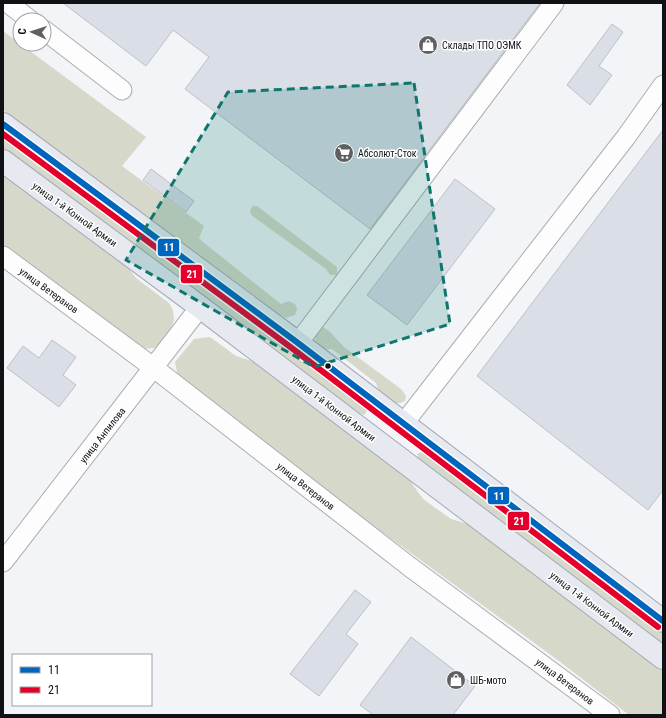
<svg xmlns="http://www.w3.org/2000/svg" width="666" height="718" font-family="'Roboto Condensed',sans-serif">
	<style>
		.green { fill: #d6d9c9 }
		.building { fill: #dadee6; stroke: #bec0c3 }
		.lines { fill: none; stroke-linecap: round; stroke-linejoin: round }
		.minor-casing { stroke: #acadb0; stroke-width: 21 }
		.major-casing { stroke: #a3a9b7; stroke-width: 24 }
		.minor { stroke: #fdfdfe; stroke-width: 19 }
		.major { stroke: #e6e9f0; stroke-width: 22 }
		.bus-1-casing { stroke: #fff; stroke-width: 9 }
		.bus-2-casing { stroke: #fff; stroke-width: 9 }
		.bus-1 { stroke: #0065bd; stroke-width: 6 }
		.bus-2 { stroke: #e4002b; stroke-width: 6 }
		.marked { fill: #0f766e; fill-opacity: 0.2; stroke: #0f766e; stroke-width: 3; stroke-dasharray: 8 5; stroke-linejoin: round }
		.bus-dot { fill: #101114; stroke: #fff; stroke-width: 1.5 }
		.labels { text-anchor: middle; stroke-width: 3; stroke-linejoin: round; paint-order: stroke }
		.poi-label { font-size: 10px; fill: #101114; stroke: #fff; text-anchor: start }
		.street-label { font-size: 10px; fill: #101114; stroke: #fff }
		.line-badge { stroke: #fff; stroke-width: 1.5 }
		.badge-label { font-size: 11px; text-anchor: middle; font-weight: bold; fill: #fff }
	</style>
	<rect width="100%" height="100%" fill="#f2f4f8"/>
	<g class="green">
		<polygon points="3,31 146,137 122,166 204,226 199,238 203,242 281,304 289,301 295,304 297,309 295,315 286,318 276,313 3,110"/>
		<polygon points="3,137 194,277 366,409 366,413 364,415 354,411 260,339 3,149"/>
		<polygon points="3,173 120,257 136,278 169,303 173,310 174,320 169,333 162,344 154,348 144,349 3,249"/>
		<polygon points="253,206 257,206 337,267 337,275 330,275 326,269 251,215 250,210"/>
		<polygon points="320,325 329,331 344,347 401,389 406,396 405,401 400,403 393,403 380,395 376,383 332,349 322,350 316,342 313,331"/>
		<polygon points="210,337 236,356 252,361 262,368 408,478 423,499 451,519 471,525 663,669 663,715 629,715 559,661 323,489 178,377 175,362 194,339"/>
		<polygon points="422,452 663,633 663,644 419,460 417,454"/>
	</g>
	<g class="building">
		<polygon points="63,3 540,3 370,229 185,89 209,57 173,30 146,66"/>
		<polygon points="612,24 623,32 599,66 612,75 590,105 567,85"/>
		<polygon points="663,130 663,490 648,510 477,376"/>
		<polygon points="151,169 194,201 186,212 143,180"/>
		<polygon points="455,179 495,209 407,325 367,295"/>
		<polygon points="52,340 76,357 63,375 76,385 59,407 7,368 23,346 39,358"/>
		<polygon points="355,590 371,602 346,634 358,644 319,696 290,674"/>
		<polygon points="411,637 475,686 453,715 373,715 360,705"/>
	</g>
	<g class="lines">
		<defs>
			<g id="minor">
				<polyline points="8,3 30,20"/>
				<polyline points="44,30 122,90"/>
				<polyline points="3,256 154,368 410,567 610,715"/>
				<polyline points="298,343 554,3"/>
				<polyline points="404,423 626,137 663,85"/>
				<polyline points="3,562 200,307"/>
			</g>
			<g id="major">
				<polyline points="3,124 298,343 663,621"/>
				<polyline points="3,161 200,307 663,658"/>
			</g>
		</defs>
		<use href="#minor" class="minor-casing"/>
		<use href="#major" class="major-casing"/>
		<use href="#minor" class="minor"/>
		<use href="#major" class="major"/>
		<defs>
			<polyline id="bus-1" points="3,124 298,343 663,621"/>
			<polyline id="bus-2" points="3,134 293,349 658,627"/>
		</defs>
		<use href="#bus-1" class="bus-1-casing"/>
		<use href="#bus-2" class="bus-2-casing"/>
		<use href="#bus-1" class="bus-1"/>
		<use href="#bus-2" class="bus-2"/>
	</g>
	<path class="marked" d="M414,83L450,324L314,367L126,260L228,92Z"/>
	<defs>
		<symbol id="shop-disc" viewBox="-11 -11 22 22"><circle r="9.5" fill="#5f6064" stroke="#fff"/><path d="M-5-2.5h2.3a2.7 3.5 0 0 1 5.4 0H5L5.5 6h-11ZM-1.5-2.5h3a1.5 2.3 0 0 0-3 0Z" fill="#fff"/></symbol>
		<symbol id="supermarket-disc" viewBox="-11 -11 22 22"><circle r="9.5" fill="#5f6064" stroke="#fff"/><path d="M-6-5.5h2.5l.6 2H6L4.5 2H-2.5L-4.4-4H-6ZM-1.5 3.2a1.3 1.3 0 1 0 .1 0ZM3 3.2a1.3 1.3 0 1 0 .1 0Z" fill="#fff"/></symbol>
	</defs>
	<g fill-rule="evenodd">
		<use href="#shop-disc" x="417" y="34" width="22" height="22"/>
		<use href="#supermarket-disc" x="333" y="142" width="22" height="22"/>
		<use href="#shop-disc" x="445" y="669" width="22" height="22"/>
	</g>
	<circle class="bus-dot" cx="328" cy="366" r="3.5"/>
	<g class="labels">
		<g class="poi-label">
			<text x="442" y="49">Склады ТПО ОЭМК</text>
			<text x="358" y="157">Абсолют-Сток</text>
			<text x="470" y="684">ШБ-мото</text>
		</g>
		<g class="street-label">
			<text transform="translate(75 214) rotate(36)" y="4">улица 1-й Конной Армии</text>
			<text transform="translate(49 290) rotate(36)" y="4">улица Ветеранов</text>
			<text transform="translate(334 408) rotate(37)" y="4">улица 1-й Конной Армии</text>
			<text transform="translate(102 435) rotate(-52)" y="4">улица Анпилова</text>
			<text transform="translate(306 486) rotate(38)" y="4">улица Ветеранов</text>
			<text transform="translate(592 604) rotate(37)" y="4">улица 1-й Конной Армии</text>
			<text transform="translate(565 681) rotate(37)" y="4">улица Ветеранов</text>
		</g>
	</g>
	<g class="line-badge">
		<rect x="157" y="238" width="23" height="19" rx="4" fill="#0065bd"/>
		<rect x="180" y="264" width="23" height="20" rx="4" fill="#e4002b"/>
		<rect x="487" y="486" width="23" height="19" rx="4" fill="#0065bd"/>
		<rect x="507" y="511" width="23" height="20" rx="4" fill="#e4002b"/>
	</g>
	<g class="badge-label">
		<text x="169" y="251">11</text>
		<text x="192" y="278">21</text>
		<text x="499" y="500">11</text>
		<text x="519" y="525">21</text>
	</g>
	<rect width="666" height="718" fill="none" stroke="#101114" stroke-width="8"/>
	<rect x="12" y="654" width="140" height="52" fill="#ffffff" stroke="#9fa0a1"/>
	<rect x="20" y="667" width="20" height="6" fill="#0065bd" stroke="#9fa0a1"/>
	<text x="48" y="674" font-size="12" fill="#101114">11</text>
	<rect x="20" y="687" width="20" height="6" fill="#e4002b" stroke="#9fa0a1"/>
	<text x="48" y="694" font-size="12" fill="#101114">21</text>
	<g transform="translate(32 32) rotate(273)"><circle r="19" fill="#ffffff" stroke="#9fa0a1"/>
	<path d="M0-3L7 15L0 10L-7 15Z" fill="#5f6064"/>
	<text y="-6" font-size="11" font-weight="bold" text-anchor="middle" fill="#101114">С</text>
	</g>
</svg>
